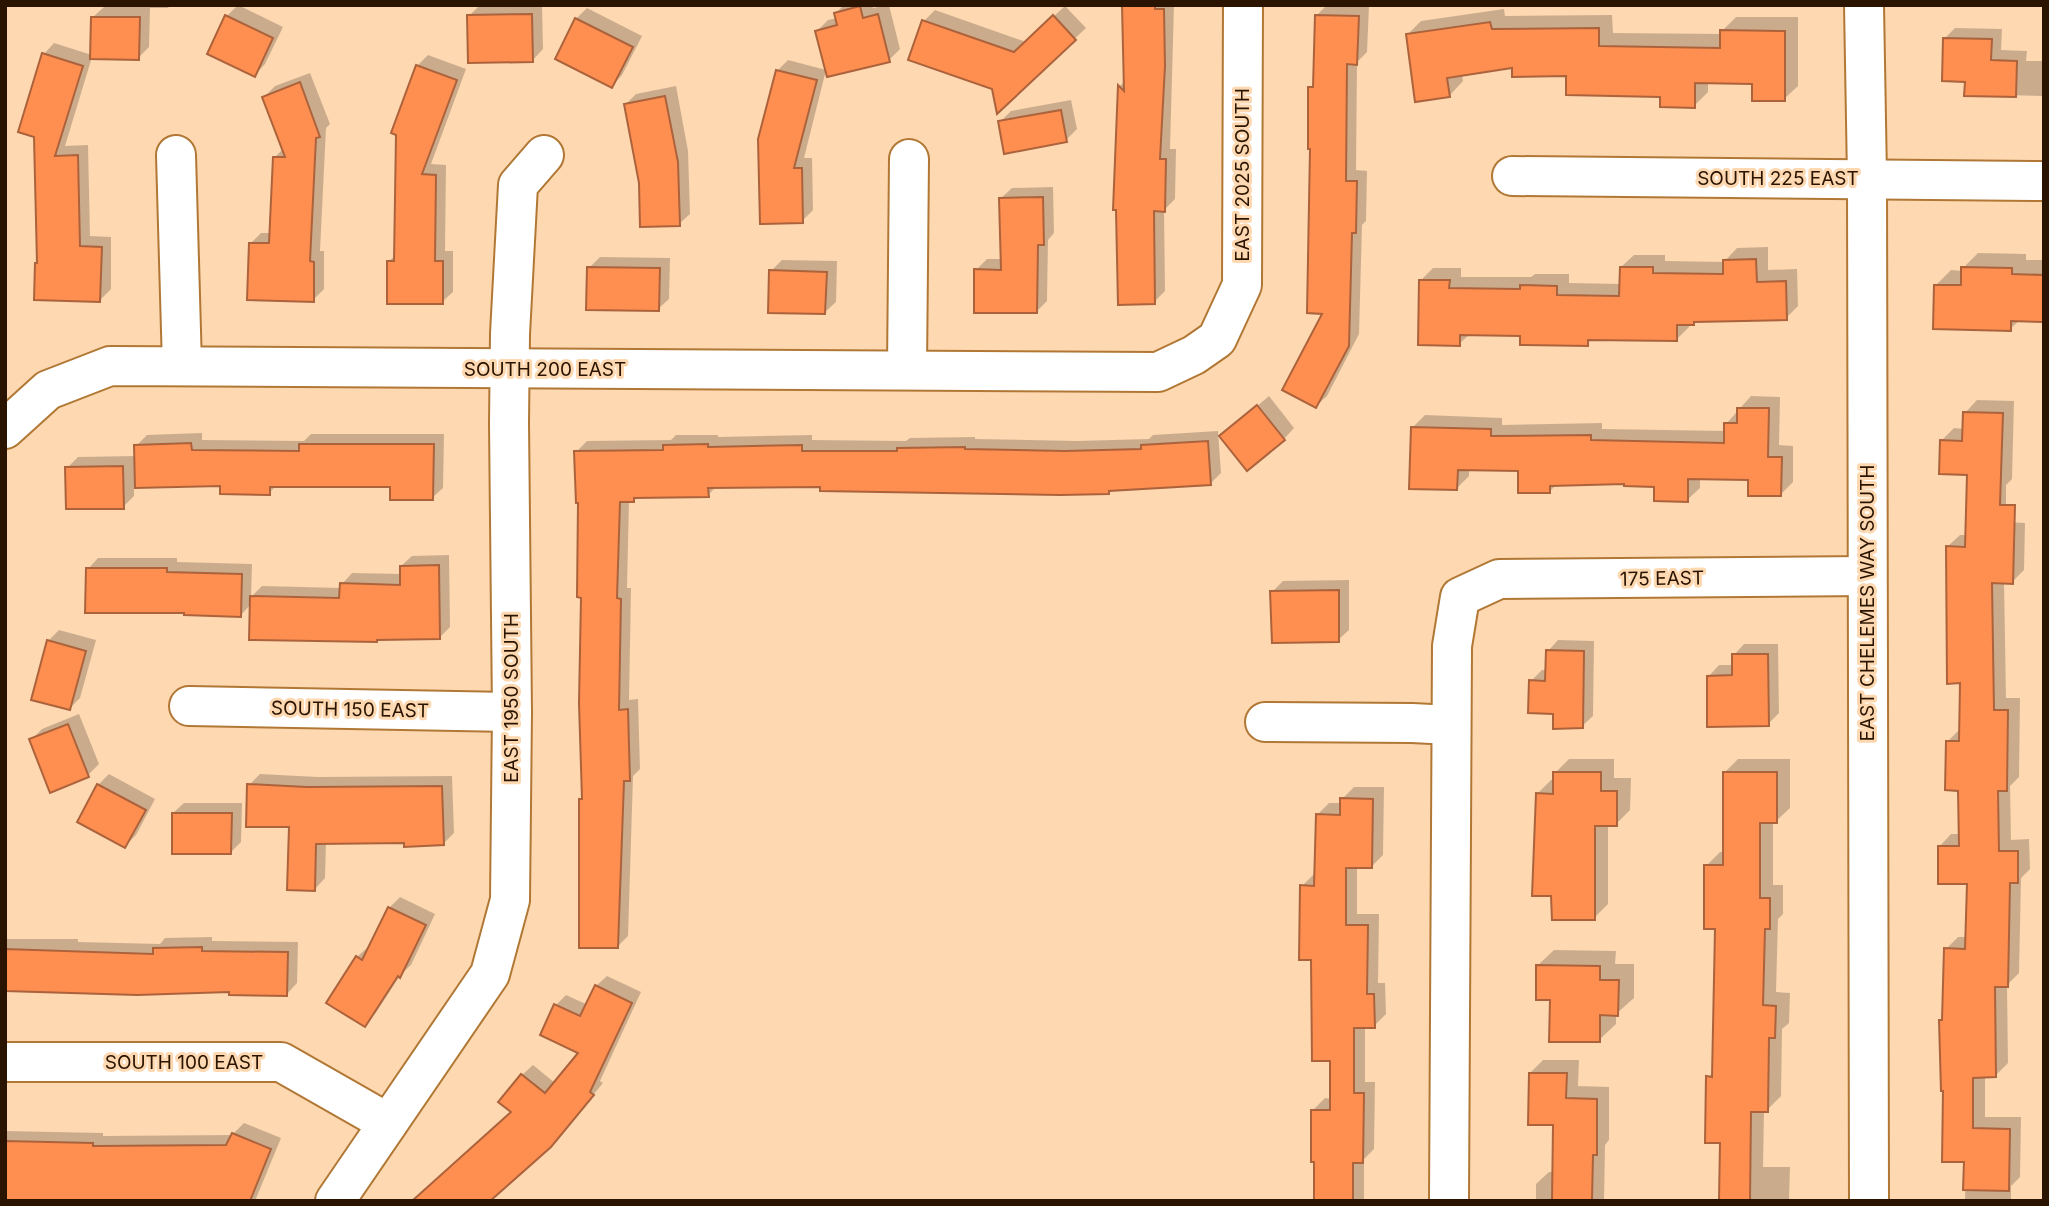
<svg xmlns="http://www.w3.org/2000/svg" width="2049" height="1206" font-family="Inter,sans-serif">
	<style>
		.shadow { fill: #0003 }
		.building { fill: #ff8e51; stroke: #ac633c; stroke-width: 2 }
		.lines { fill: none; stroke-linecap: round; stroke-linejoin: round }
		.minor-casing { stroke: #b17835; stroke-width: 42 }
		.minor { stroke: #fff; stroke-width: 38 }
		.labels { text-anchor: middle; stroke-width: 6; stroke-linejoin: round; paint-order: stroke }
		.street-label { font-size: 19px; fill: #2a1400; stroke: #fdd8b1 }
	</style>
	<rect width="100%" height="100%" fill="#fdd8b1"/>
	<g class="shadow">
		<polygon points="140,5 170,5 168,8 150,8 149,47 138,58 92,57 65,146 88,145 90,236 111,237 111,289 100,300 36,299 44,54 54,43 92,55 93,17 104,7 140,7"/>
		<polygon points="238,5 283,27 265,64 255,75 227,16"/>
		<polygon points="480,5 542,5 543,49 533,60 469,16"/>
		<polygon points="844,5 872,5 873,8 889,5 900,49 889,60 817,31 828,20 837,18 836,13"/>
		<polygon points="1124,5 1174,5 1170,149 1176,149 1175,199 1164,210 1165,291 1154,302 1118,209 1115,209 1120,86 1126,80"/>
		<polygon points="1327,5 1369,6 1367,52 1357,62 1356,170 1367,171 1366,221 1362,225 1359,334 1327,396 1316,406 1324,312 1311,147 1310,88 1315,83 1317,15"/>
		<polygon points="1065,6 1086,28 998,111 993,88 924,21 935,10 1026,42"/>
		<polygon points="587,8 642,36 622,75 612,86 576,19"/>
		<polygon points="1504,9 1505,16 1612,15 1613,33 1722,34 1722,31 1736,17 1798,17 1798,86 1784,99 1753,82 1708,82 1708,92 1694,106 1662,95 1567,74 1514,66 1462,74 1463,81 1450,95 1407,35 1421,21"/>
		<polygon points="1955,28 2002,29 2001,50 2027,51 2026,61 2044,61 2044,96 1966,94 1967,80 1944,39"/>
		<polygon points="428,55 466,69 431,164 446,165 445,251 453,251 453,292 442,302 389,261 396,255 398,134 417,66"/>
		<polygon points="788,60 826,70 804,158 812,158 813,210 802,221 777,71"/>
		<polygon points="310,73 330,124 326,128 320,251 324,251 324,289 313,300 251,243 261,233 271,233 274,158 283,149 264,97 275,86"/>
		<polygon points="676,86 688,151 690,214 679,224 641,182 626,104 636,94"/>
		<polygon points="1071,100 1077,129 1066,140 1000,122 1011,111"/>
		<polygon points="1053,187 1054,233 1048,240 1047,301 1036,312 976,270 987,259 1002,259 1001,198 1012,188"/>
		<polygon points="1768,247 1768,270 1797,269 1798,306 1786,318 1696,320 1689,323 1689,327 1676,340 1593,338 1587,344 1522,334 1470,334 1459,344 1421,280 1433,268 1461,268 1461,277 1531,277 1535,274 1569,274 1569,283 1621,284 1621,267 1634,255 1665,255 1665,261 1724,262 1737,248"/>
		<polygon points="1978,253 2026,254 2026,260 2044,260 2044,320 2020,320 2010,329 1936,285 1951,270 1963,271 1963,268"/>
		<polygon points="600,257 670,258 669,299 658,309 589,268"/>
		<polygon points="782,260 837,261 836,302 825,312 771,271"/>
		<polygon points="1269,396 1294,428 1284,439 1222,436"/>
		<polygon points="1751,396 1780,397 1779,445 1793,446 1793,482 1780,495 1749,478 1700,477 1700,488 1687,500 1656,485 1625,482 1557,484 1550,491 1519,470 1469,468 1469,476 1457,488 1412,428 1425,415 1502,418 1502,425 1602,423 1602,429 1726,431 1726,424"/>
		<polygon points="1977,400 2014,401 2012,479 2006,485 2006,522 2025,523 2024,570 2012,582 2004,582 2006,698 2020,698 2019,777 2010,786 2011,840 2029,839 2030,869 2021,878 2019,973 2007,985 2008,1063 1996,1075 1985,1076 1985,1117 2021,1117 2020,1177 2011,1186 2011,1201 1965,1201 1966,1160 1945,1089 1941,1021 1944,1018 1946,949 1958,937 1967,937 1969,882 1939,847 1951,834 1961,834 1960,789 1947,742 1960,729 1962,681 1947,547 1960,535 1967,535 1968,473 1941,441 1954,428 1964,429 1965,413"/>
		<polygon points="1218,431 1221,473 1210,484 1111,489 1108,492 822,485 717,486 708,495 638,496 633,500 629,500 627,588 631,588 629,700 638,699 640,769 633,776 628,936 617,947 581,800 583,797 582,596 576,452 587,441 671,440 676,435 718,435 718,437 812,435 812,440 906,441 910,438 975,437 975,439 1077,441 1149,439 1153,435"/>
		<polygon points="202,433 202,440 304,441 311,434 444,434 443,488 432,498 391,485 277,485 269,493 222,484 134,486 134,496 123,507 67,468 78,457 136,456 136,446 147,435"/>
		<polygon points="449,555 450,627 439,638 251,604 241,615 88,569 98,558 177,558 177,562 252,564 251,597 262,586 341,588 342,584 352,573 402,574 401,566 412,556"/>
		<polygon points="1349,580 1349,630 1338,640 1272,592 1283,581"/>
		<polygon points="59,630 96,640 80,698 69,709 48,641"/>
		<polygon points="1558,640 1594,641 1593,716 1582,726 1555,712 1531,681 1542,670 1547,670 1548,651"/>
		<polygon points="1744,644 1778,644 1779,713 1768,724 1709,676 1719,665 1734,665 1734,655"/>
		<polygon points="79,714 99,764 88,775 51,790 31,740 42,729"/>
		<polygon points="1569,759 1614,759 1614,778 1631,778 1630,810 1616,824 1608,824 1608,904 1594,918 1553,894 1537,794 1551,780 1555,780 1555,773"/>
		<polygon points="1738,759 1790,759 1790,808 1776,821 1773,821 1773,885 1783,885 1783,914 1778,919 1776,992 1790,993 1789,1023 1782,1029 1781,1096 1767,1110 1764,1110 1763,1167 1790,1167 1789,1201 1721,1201 1721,1141 1708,1077 1714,1072 1716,927 1706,866 1720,852 1724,852 1724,773"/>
		<polygon points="109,774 155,799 136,835 125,846 79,821 98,785"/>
		<polygon points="260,774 318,777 452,776 454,833 443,844 405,841 326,842 325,878 315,889 291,826 249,785"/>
		<polygon points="1354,787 1384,787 1383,855 1371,867 1357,866 1357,914 1379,914 1378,983 1385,983 1386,1014 1374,1026 1365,1026 1365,1082 1375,1082 1374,1149 1364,1159 1364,1201 1315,1201 1313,1110 1325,1098 1332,1099 1332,1059 1302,886 1314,874 1316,874 1317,815 1329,803 1342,803 1342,799"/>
		<polygon points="184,803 242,803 241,842 230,853 173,813"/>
		<polygon points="400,897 435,914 411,965 401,974 375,1014 364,1025 357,957 368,947 370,948 389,908"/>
		<polygon points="212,937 212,941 298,942 297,983 287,994 230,991 5,987 5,939 78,939 78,942 160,944 165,938"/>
		<polygon points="1554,950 1616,951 1615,964 1634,964 1634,998 1616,1014 1616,1024 1599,1040 1552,998 1537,966"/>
		<polygon points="607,976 641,992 600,1081 603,1083 561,1134 513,1112 522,1075 533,1065 555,1083 581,1052 556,1005 566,995 588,1005 596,986"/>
		<polygon points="1543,1060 1579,1060 1578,1086 1609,1087 1609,1140 1605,1145 1604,1201 1536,1201 1536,1184 1549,1172 1554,1172 1555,1124 1530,1073"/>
		<polygon points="244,1123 281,1138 255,1201 5,1201 5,1131 103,1133 103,1136 232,1135"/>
	</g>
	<g class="building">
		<polygon points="1122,5 1155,5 1155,9 1164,9 1165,66 1160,159 1166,159 1165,212 1154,211 1155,304 1118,305 1116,210 1113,210 1118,85 1124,91"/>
		<polygon points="860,6 863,18 878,14 890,62 827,77 815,31 837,25 834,13"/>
		<polygon points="532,14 533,62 468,63 467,15"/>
		<polygon points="225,15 273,38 255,77 207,54"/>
		<polygon points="1053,15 1076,40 997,114 992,89 908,60 922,20 1014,52"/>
		<polygon points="1315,15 1359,16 1357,65 1347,64 1346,181 1357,181 1356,233 1352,233 1349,346 1316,408 1282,390 1322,314 1307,313 1310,149 1308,149 1308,87 1313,87"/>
		<polygon points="91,17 140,17 139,60 90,59"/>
		<polygon points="575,18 633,47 612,88 555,59"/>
		<polygon points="1490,22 1492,29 1599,28 1599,46 1720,48 1720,30 1785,31 1785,101 1752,101 1752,84 1695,83 1695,108 1660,107 1660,97 1566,95 1566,76 1512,77 1512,68 1447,78 1450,97 1415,102 1406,34"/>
		<polygon points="1943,38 1992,39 1991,60 2017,61 2016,97 1964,96 1965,82 1942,81"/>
		<polygon points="42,53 83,66 55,156 78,155 80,246 102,247 100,302 34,300 35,263 37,263 34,137 18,132"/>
		<polygon points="416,65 457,80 422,174 436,175 435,261 443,261 443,304 387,304 387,261 394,261 396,135 391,133"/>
		<polygon points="776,70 817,80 794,168 802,168 803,223 760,224 758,139"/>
		<polygon points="300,82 320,137 316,138 310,261 314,262 314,302 247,300 249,243 269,243 273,157 285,157 262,97"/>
		<polygon points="665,96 678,162 680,226 640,227 639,183 624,104"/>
		<polygon points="1061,110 1067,142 1004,154 998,121"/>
		<polygon points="1043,197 1044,245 1038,245 1037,313 974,313 974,269 1001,270 999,198"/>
		<polygon points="1756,259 1757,282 1786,281 1787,320 1694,322 1694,325 1677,325 1677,341 1588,340 1588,346 1520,345 1520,336 1460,335 1460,346 1418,345 1419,280 1450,280 1449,288 1520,289 1520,285 1557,286 1557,295 1619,296 1620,267 1653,267 1653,273 1723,274 1723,260"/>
		<polygon points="587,267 660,268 659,311 586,310"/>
		<polygon points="1961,267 2012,268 2012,274 2044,275 2044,322 2011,321 2011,331 1933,329 1934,285 1961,285"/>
		<polygon points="769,270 827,272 825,314 768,313"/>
		<polygon points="1257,405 1285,440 1247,471 1219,436"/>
		<polygon points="1737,408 1769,408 1768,457 1782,457 1781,496 1748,496 1748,480 1688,479 1688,502 1654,501 1654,487 1624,486 1624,484 1550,486 1550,493 1518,493 1518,471 1458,470 1457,490 1409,489 1411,427 1491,429 1491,436 1591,435 1591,440 1724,443 1724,423 1737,423"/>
		<polygon points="1963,412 2003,413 2000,505 2015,505 2013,584 1992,583 1994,710 2008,710 2007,791 1998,791 1999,851 2018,851 2018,883 2010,883 2008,987 1995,987 1996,1077 1973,1078 1973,1128 2010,1129 2009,1191 1963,1190 1964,1162 1942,1162 1943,1091 1941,1091 1939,1020 1942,1020 1944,948 1965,949 1967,884 1938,884 1938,846 1959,846 1958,791 1945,790 1946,741 1959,741 1960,683 1947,684 1946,546 1965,547 1967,475 1939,474 1940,440 1962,441"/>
		<polygon points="1208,441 1211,485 1109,491 1109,494 1060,495 820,491 820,487 708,488 709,497 634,498 634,502 620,502 617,598 621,599 619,710 628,709 630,781 624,781 618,948 579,948 579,799 582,799 579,703 581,598 577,597 578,503 576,503 574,451 663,450 663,445 708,444 708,447 802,445 802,451 897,451 897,448 965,447 965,449 1065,451 1141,449 1141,445"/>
		<polygon points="191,443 192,450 299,451 299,444 434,444 433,500 390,500 390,487 270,487 270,495 220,494 220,486 135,488 134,445"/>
		<polygon points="123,466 124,509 66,509 65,467"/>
		<polygon points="439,565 440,639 377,640 377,642 249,640 250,596 339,598 340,583 400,585 400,566"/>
		<polygon points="86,568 167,568 167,572 242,574 241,617 184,615 184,613 85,613"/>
		<polygon points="1339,590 1339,642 1272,643 1270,591"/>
		<polygon points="47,640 86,651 70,710 31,700"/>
		<polygon points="1546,650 1584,651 1583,728 1553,729 1553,714 1528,713 1529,680 1545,681"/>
		<polygon points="1732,654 1768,654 1769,726 1707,727 1707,676 1732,675"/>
		<polygon points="68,724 89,777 50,793 29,739"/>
		<polygon points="1553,772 1601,772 1601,791 1617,791 1617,826 1595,826 1595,920 1552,920 1551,896 1532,896 1536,793 1553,794"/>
		<polygon points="1723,772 1777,772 1777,823 1760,823 1760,898 1770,898 1770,929 1765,929 1763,1005 1776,1006 1775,1038 1769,1038 1768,1112 1751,1112 1750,1201 1719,1201 1720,1143 1705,1143 1706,1076 1712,1077 1715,929 1704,929 1704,865 1723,865"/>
		<polygon points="97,784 146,810 125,848 77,822"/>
		<polygon points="247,784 307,787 442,786 444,845 404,847 404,843 316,844 315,891 287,890 289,827 246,827"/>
		<polygon points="1340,798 1373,799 1372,868 1346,868 1346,925 1368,925 1367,994 1374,994 1375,1028 1354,1028 1354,1093 1364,1093 1363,1163 1353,1163 1353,1201 1314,1201 1314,1162 1311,1162 1311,1110 1330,1110 1330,1061 1312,1061 1311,960 1299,960 1300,885 1314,886 1316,814 1340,815"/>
		<polygon points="172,813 232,813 231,854 172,854"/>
		<polygon points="388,907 426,925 400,978 398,976 365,1027 326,1003 356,956 362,960"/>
		<polygon points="202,947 202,951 288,952 287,996 229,995 229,992 137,995 5,991 5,949 153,954 153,948"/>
		<polygon points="1536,965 1600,966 1600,980 1619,980 1618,1016 1600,1015 1600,1042 1549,1042 1550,1000 1536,1000"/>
		<polygon points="595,985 632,1003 590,1092 594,1095 551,1147 490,1201 412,1201 511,1112 498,1102 521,1074 545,1093 578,1053 540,1035 554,1004 580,1016"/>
		<polygon points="1529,1073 1567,1073 1566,1098 1597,1099 1597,1155 1593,1155 1592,1201 1552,1201 1553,1125 1528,1125"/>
		<polygon points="232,1133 271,1149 250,1201 5,1201 5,1141 93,1143 93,1146 226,1145"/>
	</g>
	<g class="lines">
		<defs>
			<g id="minor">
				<polyline points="1864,5 1867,178 1869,1201"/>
				<polyline points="176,155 182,366"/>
				<polyline points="1512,176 2044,181"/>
				<polyline points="907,370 909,159"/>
				<polyline points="5,429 48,390 110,366 1158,372 1194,355 1217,339 1242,285 1243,5"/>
				<polyline points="189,706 512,712"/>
				<polyline points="1265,722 1412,723 1451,725"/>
				<polyline points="5,1062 281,1062 388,1123"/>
				<polyline points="335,1201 490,974 510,900 512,712 509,423 510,334 518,185 544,155"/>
				<polyline points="1449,1201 1452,646 1460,597 1499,579 1867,576"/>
			</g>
		</defs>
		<use href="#minor" class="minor-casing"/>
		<use href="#minor" class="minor"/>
	</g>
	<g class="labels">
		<g class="street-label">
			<text transform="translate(1242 175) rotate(-90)" y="7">EAST 2025 SOUTH</text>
			<text x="1778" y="185">SOUTH 225 EAST</text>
			<text x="545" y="376">SOUTH 200 EAST</text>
			<text transform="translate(1662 578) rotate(-1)" y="7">175 EAST</text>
			<text transform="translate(1867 603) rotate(-90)" y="7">EAST CHELEMES WAY SOUTH</text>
			<text transform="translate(511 698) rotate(-90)" y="7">EAST 1950 SOUTH</text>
			<text transform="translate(350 709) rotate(1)" y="7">SOUTH 150 EAST</text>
			<text x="184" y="1069">SOUTH 100 EAST</text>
		</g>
	</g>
	<rect width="2049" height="1206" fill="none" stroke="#2a1400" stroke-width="14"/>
</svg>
